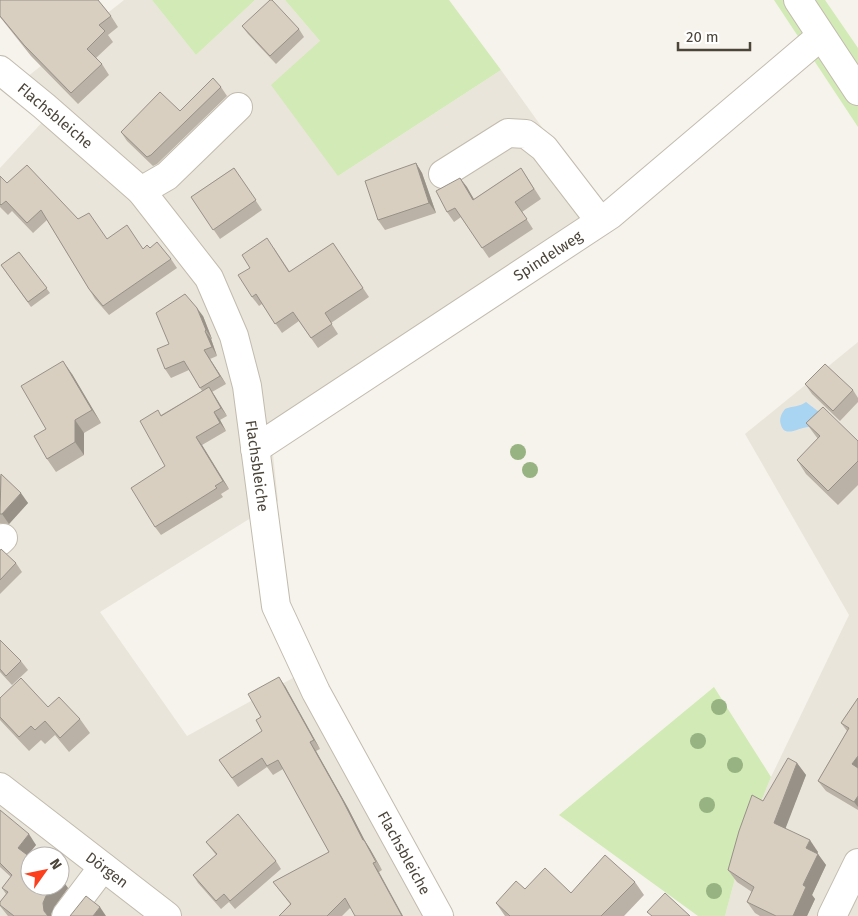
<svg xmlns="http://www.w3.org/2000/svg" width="858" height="916" font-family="'Fira Sans',sans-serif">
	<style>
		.residential { fill: #eae5da; fill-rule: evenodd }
		.green { fill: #d2eab5 }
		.water { fill: #a9d4f2 }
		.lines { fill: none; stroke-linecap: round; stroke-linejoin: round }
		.minor-casing { stroke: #c2bbae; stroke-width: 30 }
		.minor { stroke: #fff; stroke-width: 28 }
		.tree { fill: #97b381 }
		.wall { fill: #bab2a6 }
		.shaded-wall { fill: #979187 }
		.building { fill: #d8cfc1; stroke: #979187 }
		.labels { text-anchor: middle; stroke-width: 4.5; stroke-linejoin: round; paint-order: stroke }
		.street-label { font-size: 15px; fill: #4b4439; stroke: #fff }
	</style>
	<rect width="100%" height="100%" fill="#f6f3ec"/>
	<g class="residential">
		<path d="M124,0H152L196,55L255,0H285L320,41L338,176L501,70L609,221L273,454L278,501L100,612L187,736L313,667L455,916H0V168L57,106L27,77ZM30,856H60V886H30Z"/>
		<polygon points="858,342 858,916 725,916 745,841 771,777 849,615 745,434"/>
	</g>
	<g class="green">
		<polygon points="152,0 255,0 196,55"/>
		<polygon points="285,0 449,0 501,70 338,176 271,85 320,41"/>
		<polygon points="774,0 825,0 858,48 858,127"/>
		<polygon points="714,687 771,777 745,841 725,916 698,916 559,815"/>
	</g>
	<path class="water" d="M806,402L819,412L810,427C800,426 785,439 781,425C779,419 781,414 785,409C792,406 800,407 806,402Z"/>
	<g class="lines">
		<defs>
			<g id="minor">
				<polyline points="798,0 858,91"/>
				<polyline points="0,70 44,106 141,191 209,278 234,336 247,386 276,606 316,692 439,916"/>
				<polyline points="443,174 508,133 526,134 544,148 600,221"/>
				<polyline points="141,191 167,176 238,107"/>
				<polyline points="255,449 610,215 821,36"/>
				<polyline points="0,541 3,538"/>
				<polyline points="0,787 167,916"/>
				<polyline points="66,916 103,867"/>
				<polyline points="832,916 858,863"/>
			</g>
		</defs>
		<use href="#minor" class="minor-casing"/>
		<use href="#minor" class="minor"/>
	</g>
	<g class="tree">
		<circle cx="518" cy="452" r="8"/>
		<circle cx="530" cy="470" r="8"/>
		<circle cx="719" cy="707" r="8"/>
		<circle cx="698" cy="741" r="8"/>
		<circle cx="735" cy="765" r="8"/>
		<circle cx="707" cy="805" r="8"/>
		<circle cx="714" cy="891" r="8"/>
	</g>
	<g class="wall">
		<polygon points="0,0 111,16 118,27 108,35 113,42 96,58 102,64 109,75 78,104 31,56 0,17"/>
		<polygon points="242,26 299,29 304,37 276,64 248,34"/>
		<polygon points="221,87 227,96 157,164 153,166 127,141 121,132 180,111"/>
		<polygon points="416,163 422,173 436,213 385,230 378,220"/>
		<polygon points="234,168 262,210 220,239 191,197"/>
		<polygon points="521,168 541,199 522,212 533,229 489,258 461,217 454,222 447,212 460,178 474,199"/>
		<polygon points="0,176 7,183 78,219 107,239 143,249 150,248 171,259 177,268 109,315 95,299 89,289 47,220 33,233 12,211 8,215 0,207"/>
		<polygon points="333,243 369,297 331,323 338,334 318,348 299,321 282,333 262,304 259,306 252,297 250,268 274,248 290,272"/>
		<polygon points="19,252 50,293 31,307 1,265"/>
		<polygon points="203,316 212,339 211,339 217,356 210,359 226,384 212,392 227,416 220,420 226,431 202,445 229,489 221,494 223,497 161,535 155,527 165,466 161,415 202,391 189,370 171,378 165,369 169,344"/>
		<polygon points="72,374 101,423 84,433 84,455 56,472 47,459 46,429"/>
		<polygon points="805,384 853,390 858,398 858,402 840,421 812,394"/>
		<polygon points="806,423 858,441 858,485 838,505 806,474 797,460 818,439"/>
		<polygon points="0,475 28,503 9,524 0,523"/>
		<polygon points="0,551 16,563 22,572 0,594"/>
		<polygon points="0,640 21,661 28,670 12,685 0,672"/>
		<polygon points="285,686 320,749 316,751 348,808 365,841 370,849 382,870 379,872 350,908 342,916 279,916 290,904 273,882 329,852 283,769 273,775 267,767 238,787 219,760 262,731 261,717"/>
		<polygon points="858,698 858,810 826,791 818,781 847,731 841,723"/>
		<polygon points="48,707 80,719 90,733 69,752 55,735 45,744 41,740 29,751 0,720 0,717"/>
		<polygon points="797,763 806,775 785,828 818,852 817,853 826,865 812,895 815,899 807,916 760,916 755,913 747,902 752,892 737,882 728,870 763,801"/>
		<polygon points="0,810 36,845 28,855 68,888 54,907 51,914 51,916 8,916 0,906 0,902 6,894 2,888 11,877 0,867"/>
		<polygon points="206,842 276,861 281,869 235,909 229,902 221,909 198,883 193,875 216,855"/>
		<polygon points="635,882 644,895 624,916 505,916 496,903 525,889 571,893"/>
	</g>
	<g class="shaded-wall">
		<polygon points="416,163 422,173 436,213 429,203"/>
		<polygon points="460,178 467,187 480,210 473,200"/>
		<polygon points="197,308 203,316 212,339 206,330"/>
		<polygon points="205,331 211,339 217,356 212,347"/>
		<polygon points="204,350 210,359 226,384 220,376"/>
		<polygon points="63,361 72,374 101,423 92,410"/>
		<polygon points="209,387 215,396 227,416 221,408"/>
		<polygon points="214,412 220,420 226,431 220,423"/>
		<polygon points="75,420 84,433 84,455 75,442"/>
		<polygon points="196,437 202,445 229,489 223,481"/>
		<polygon points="21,493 28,503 9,524 2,514"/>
		<polygon points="279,677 285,686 320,749 314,740"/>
		<polygon points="310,742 316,751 348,808 365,841 370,849 382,870 363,840"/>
		<polygon points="858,756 858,772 852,764"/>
		<polygon points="797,763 806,775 783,835 774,823"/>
		<polygon points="858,796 858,807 854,802"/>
		<polygon points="29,834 36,845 25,858 18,848"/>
		<polygon points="810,840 818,852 814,860 806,848"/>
		<polygon points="818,854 826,865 812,895 815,899 807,916 793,916 803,885"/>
		<polygon points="373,863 379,872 403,916 402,916"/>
		<polygon points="60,878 61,878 68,888 54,907 51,914 51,916 48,916 44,911 43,903 46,896 54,886 60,886"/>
		<polygon points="100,907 106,916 93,916"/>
	</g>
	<g class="building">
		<polygon points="0,0 98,0 111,16 99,25 105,31 87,49 102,64 71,93 24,45 0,16"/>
		<polygon points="270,0 272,0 299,29 270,56 242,26"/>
		<polygon points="213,78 221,87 151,155 147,157 121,132 160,92 180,111"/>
		<polygon points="416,163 429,203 378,220 365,181"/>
		<polygon points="27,165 78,219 89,213 107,239 127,225 143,249 147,245 150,248 157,242 171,259 103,306 89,289 41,210 27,223 6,201 1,205 0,204 0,176 7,183"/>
		<polygon points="234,168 256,200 213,230 191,197"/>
		<polygon points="521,168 534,189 515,202 527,219 482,248 455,208 447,212 436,191 460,178 473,200"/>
		<polygon points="267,238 289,272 333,243 363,288 325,313 332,324 311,338 293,312 275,324 256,294 252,297 238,275 250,268 242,255"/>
		<polygon points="19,252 47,288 28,302 1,265"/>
		<polygon points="185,294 197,308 206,330 205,331 212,347 204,350 220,376 200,388 184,361 165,369 157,349 169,344 156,313"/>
		<polygon points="63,361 92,410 75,420 75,442 47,459 34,436 46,429 21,386"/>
		<polygon points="825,364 853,390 833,411 805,384"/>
		<polygon points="209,387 221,408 214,412 220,423 196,437 223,481 215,486 217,488 155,527 131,488 165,466 140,421 158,410 161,416"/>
		<polygon points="823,407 858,441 858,461 828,491 797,460 820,436 806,423"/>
		<polygon points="1,474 21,493 2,514 0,514"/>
		<polygon points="1,549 16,563 0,580 0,551"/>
		<polygon points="0,640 21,661 6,676 0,669"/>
		<polygon points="279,677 314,740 310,742 342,799 363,840 364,840 376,862 373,863 402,916 355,916 345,898 327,916 279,916 291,904 273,882 329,852 278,760 267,766 262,758 232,778 219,760 262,731 256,720 261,717 248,694"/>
		<polygon points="21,678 48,707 59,697 80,719 60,738 45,721 35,730 31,726 19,737 0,717 0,698"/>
		<polygon points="858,698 858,756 852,764 858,768 858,796 854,802 818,781 849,728 841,723"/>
		<polygon points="788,758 797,763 774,823 810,840 806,848 818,854 803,885 806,887 793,916 776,916 747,902 754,887 728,870 739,831 752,795 763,801"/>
		<polygon points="0,810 29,834 18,848 30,857 30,886 54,886 46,896 43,903 44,911 48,916 14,916 0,905 0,902 8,892 2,888 12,875 0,863"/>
		<polygon points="238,814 276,861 230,901 224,894 216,901 193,875 217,854 206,842"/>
		<polygon points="605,855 635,882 601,916 510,916 496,903 516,881 525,889 545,868 571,893"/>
		<polygon points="665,893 690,916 652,916 647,912"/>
		<polygon points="86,896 100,907 93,916 70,916"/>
	</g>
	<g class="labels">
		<g class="street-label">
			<text transform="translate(55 116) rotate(40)" y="5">Flachsbleiche</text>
			<text transform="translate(548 256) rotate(-33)" y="5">Spindelweg</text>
			<text transform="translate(257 466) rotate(82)" y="5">Flachsbleiche</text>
			<text transform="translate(404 853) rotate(61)" y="5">Flachsbleiche</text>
			<text transform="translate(107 870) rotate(37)" y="5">Dörgen</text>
		</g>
	</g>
	<g transform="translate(45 871) rotate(57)"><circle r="24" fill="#ffffff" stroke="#b7b4b0"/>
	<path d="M0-4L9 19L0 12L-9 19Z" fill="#fc3f1d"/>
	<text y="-8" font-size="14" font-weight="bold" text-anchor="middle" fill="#4b4439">N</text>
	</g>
	<path d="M678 42v8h72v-8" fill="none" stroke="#4b4439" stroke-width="2.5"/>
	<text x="686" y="42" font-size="15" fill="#4b4439" stroke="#ffffff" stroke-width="4" paint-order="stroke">20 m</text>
</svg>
